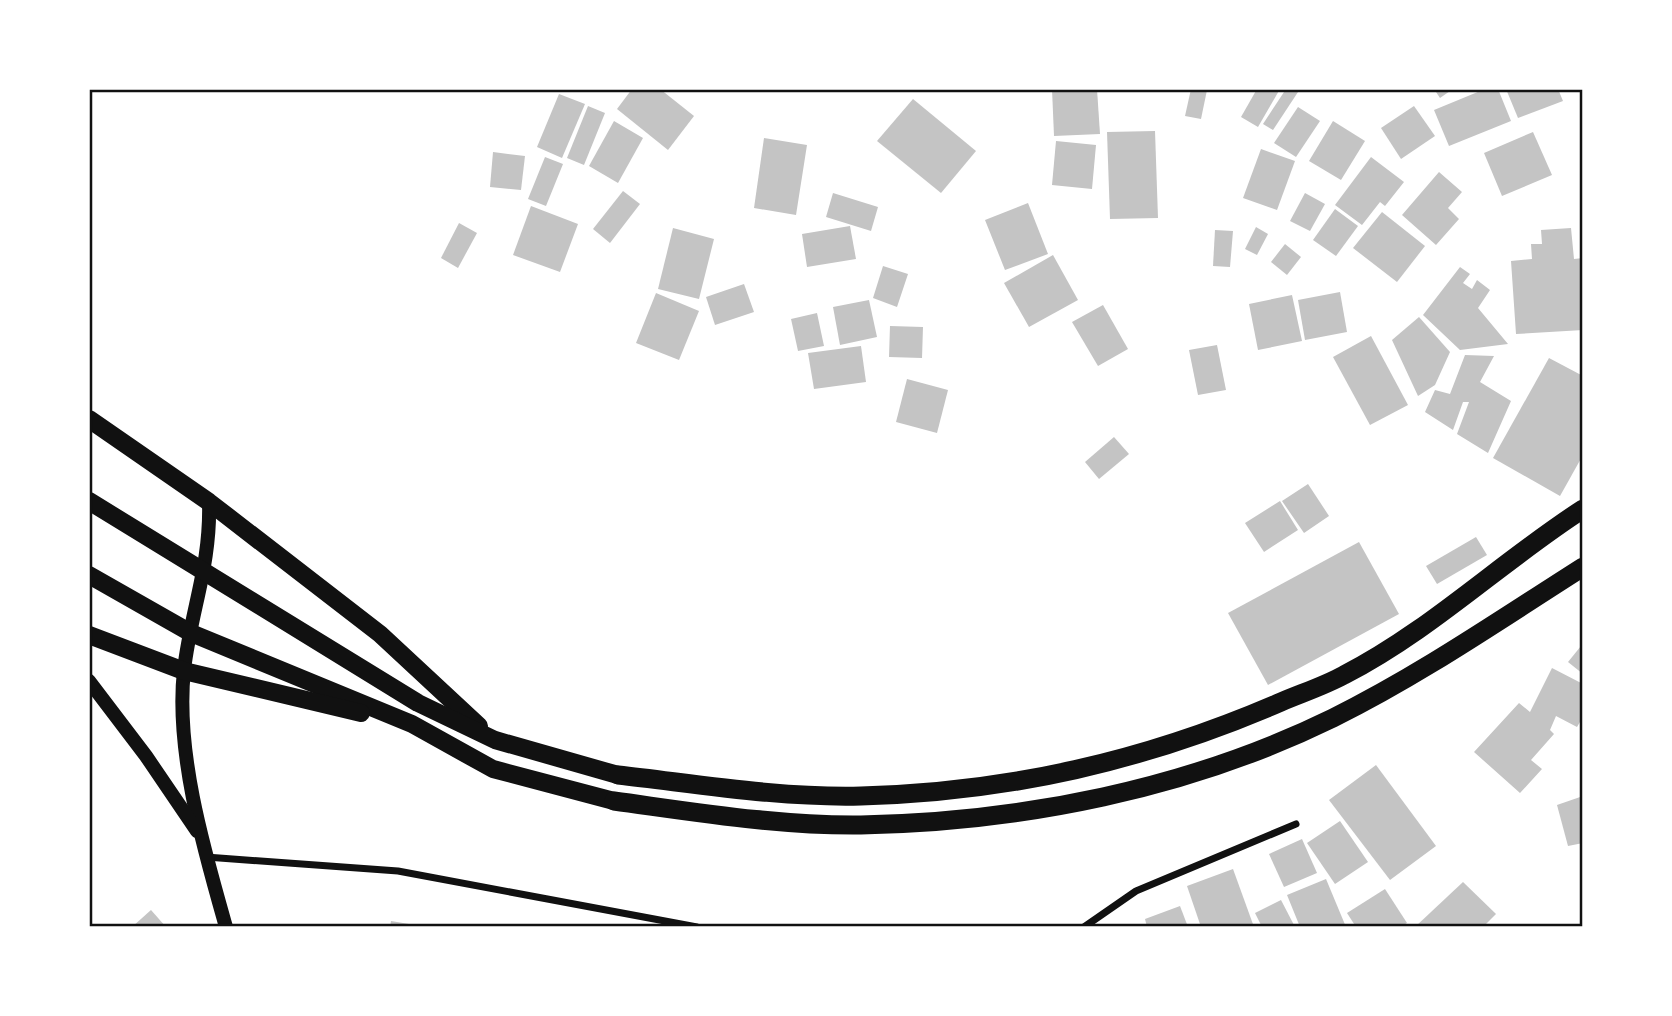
<svg xmlns="http://www.w3.org/2000/svg" width="1672" height="1016" font-family="Helvetica,sans-serif">
	<style>
		.building { fill: #c4c4c4 }
		.lines { fill: none; stroke-linecap: round; stroke-linejoin: round }
		.minor { stroke: #111; stroke-width: 7 }
		.secondary { stroke: #111; stroke-width: 14 }
		.primary { stroke: #111; stroke-width: 18 }
		.trunk { stroke: #111; stroke-width: 19 }
		.neatline { fill: none; stroke: #111; stroke-width: 2.5 }
	</style>
	<rect width="100%" height="100%" fill="#fff"/>
	<g class="building">
		<polygon points="632,89 660,89 694,116 668,150 617,109"/>
		<polygon points="1052,89 1097,89 1100,134 1054,136"/>
		<polygon points="1191,89 1207,90 1201,119 1185,116"/>
		<polygon points="1257,89 1280,89 1258,127 1241,117"/>
		<polygon points="1286,89 1300,89 1273,130 1263,124"/>
		<polygon points="1434,89 1453,89 1440,98"/>
		<polygon points="1485,89 1498,89 1511,121 1449,146 1434,110"/>
		<polygon points="1506,89 1558,89 1563,101 1518,118"/>
		<polygon points="559,94 585,104 562,158 537,147"/>
		<polygon points="913,99 976,151 941,193 877,141"/>
		<polygon points="588,106 605,113 584,165 567,158"/>
		<polygon points="1414,106 1435,136 1401,159 1381,128"/>
		<polygon points="1298,107 1320,121 1296,157 1274,143"/>
		<polygon points="614,121 643,138 618,183 589,166"/>
		<polygon points="1333,121 1365,141 1341,180 1309,161"/>
		<polygon points="1155,131 1158,218 1110,219 1107,132"/>
		<polygon points="1533,132 1552,175 1502,196 1484,153"/>
		<polygon points="764,138 807,145 796,215 754,208"/>
		<polygon points="1056,141 1096,145 1092,189 1052,185"/>
		<polygon points="1261,149 1295,161 1277,210 1243,198"/>
		<polygon points="493,152 525,156 521,190 490,187"/>
		<polygon points="545,157 563,164 546,206 528,199"/>
		<polygon points="1371,157 1404,182 1385,206 1380,202 1362,225 1335,205"/>
		<polygon points="1439,172 1462,192 1448,208 1459,219 1436,245 1402,215"/>
		<polygon points="623,191 640,204 610,243 593,229"/>
		<polygon points="833,193 878,207 871,231 826,217"/>
		<polygon points="1305,193 1325,204 1310,231 1290,221"/>
		<polygon points="1028,203 1048,254 1005,270 985,220"/>
		<polygon points="531,206 578,224 560,272 513,255"/>
		<polygon points="1335,209 1358,226 1336,256 1313,240"/>
		<polygon points="1382,212 1425,246 1397,282 1353,248"/>
		<polygon points="459,223 477,233 458,268 441,258"/>
		<polygon points="850,226 856,259 807,267 802,234"/>
		<polygon points="1256,227 1268,234 1257,255 1245,249"/>
		<polygon points="673,228 714,239 699,299 658,289"/>
		<polygon points="1571,228 1574,259 1583,258 1583,330 1516,334 1511,261 1532,259 1531,244 1542,244 1541,230"/>
		<polygon points="1215,230 1233,231 1230,267 1213,266"/>
		<polygon points="1285,244 1301,257 1287,275 1271,262"/>
		<polygon points="1053,255 1078,300 1029,327 1004,283"/>
		<polygon points="883,266 908,274 897,307 873,298"/>
		<polygon points="1460,267 1470,274 1463,283 1472,289 1477,280 1490,290 1478,308 1508,344 1460,350 1423,315"/>
		<polygon points="744,284 754,312 715,325 706,297"/>
		<polygon points="1340,292 1347,332 1305,340 1298,300"/>
		<polygon points="656,293 699,311 679,360 636,343"/>
		<polygon points="1292,295 1302,341 1258,350 1249,304"/>
		<polygon points="869,300 877,337 840,345 833,307"/>
		<polygon points="1103,305 1128,349 1098,366 1072,322"/>
		<polygon points="817,313 824,346 798,351 791,319"/>
		<polygon points="1419,317 1450,352 1435,385 1418,396 1392,340"/>
		<polygon points="890,326 923,327 922,358 889,357"/>
		<polygon points="1371,336 1408,405 1370,425 1333,357"/>
		<polygon points="1217,345 1226,390 1198,395 1189,350"/>
		<polygon points="861,346 866,382 814,389 808,353"/>
		<polygon points="1465,355 1494,356 1480,382 1511,401 1488,453 1457,434 1469,402 1463,402 1453,430 1425,412 1435,390 1450,394"/>
		<polygon points="1549,358 1583,376 1583,455 1560,496 1493,458"/>
		<polygon points="907,379 948,390 937,433 896,422"/>
		<polygon points="1114,437 1129,454 1099,479 1085,462"/>
		<polygon points="1308,484 1329,516 1304,533 1282,501"/>
		<polygon points="1280,501 1298,530 1264,552 1245,523"/>
		<polygon points="1476,537 1487,555 1437,584 1426,566"/>
		<polygon points="1359,542 1399,614 1268,685 1228,613"/>
		<polygon points="1581,646 1583,647 1583,674 1568,662"/>
		<polygon points="1552,668 1583,684 1583,717 1577,727 1556,716 1550,730 1554,734 1531,760 1542,769 1520,793 1474,752 1519,703 1530,712"/>
		<polygon points="1376,765 1436,846 1390,880 1329,800"/>
		<polygon points="1583,796 1583,843 1568,846 1557,805"/>
		<polygon points="1340,821 1368,862 1335,884 1307,843"/>
		<polygon points="1302,839 1317,873 1284,887 1269,854"/>
		<polygon points="1233,869 1254,927 1201,927 1187,886"/>
		<polygon points="1326,879 1346,927 1300,927 1287,895"/>
		<polygon points="1463,882 1496,914 1483,927 1415,927"/>
		<polygon points="1385,889 1407,923 1400,927 1356,927 1347,913"/>
		<polygon points="1281,900 1295,927 1262,927 1255,913"/>
		<polygon points="1180,906 1188,927 1147,927 1145,919"/>
		<polygon points="151,910 166,927 132,927"/>
		<polygon points="391,921 415,925 414,927 390,927"/>
	</g>
	<g class="lines">
		<g class="minor">
			<polyline points="206,857 398,871 697,927"/>
			<polyline points="1084,927 1136,891 1296,824"/>
		</g>
		<g class="secondary">
			<path d="M209,502C211,565 191,610 184,670C175,751 204,850 226,927"/>
			<polyline points="89,681 146,756 197,831"/>
		</g>
		<g class="primary">
			<polyline points="89,419 209,502 380,634 479,726"/>
			<polyline points="89,501 418,703 495,740 618,775"/>
			<polyline points="89,575 191,633 412,724 493,769 614,801"/>
			<polyline points="89,635 184,671 361,713"/>
		</g>
		<g class="trunk">
			<path d="M618,775C698,784 780,798 861,796C1009,792 1145,761 1281,702C1302,693 1324,686 1344,675C1430,631 1502,561 1583,509"/>
			<path d="M614,801C695,812 779,826 861,825C1022,822 1188,789 1333,718C1420,675 1501,619 1583,567"/>
		</g>
	</g>
	<rect width="1672" height="1016" fill="none" stroke="#ffffff" stroke-width="182"/>
	<rect x="91" y="91" width="1490" height="834" class="neatline"/>
</svg>
